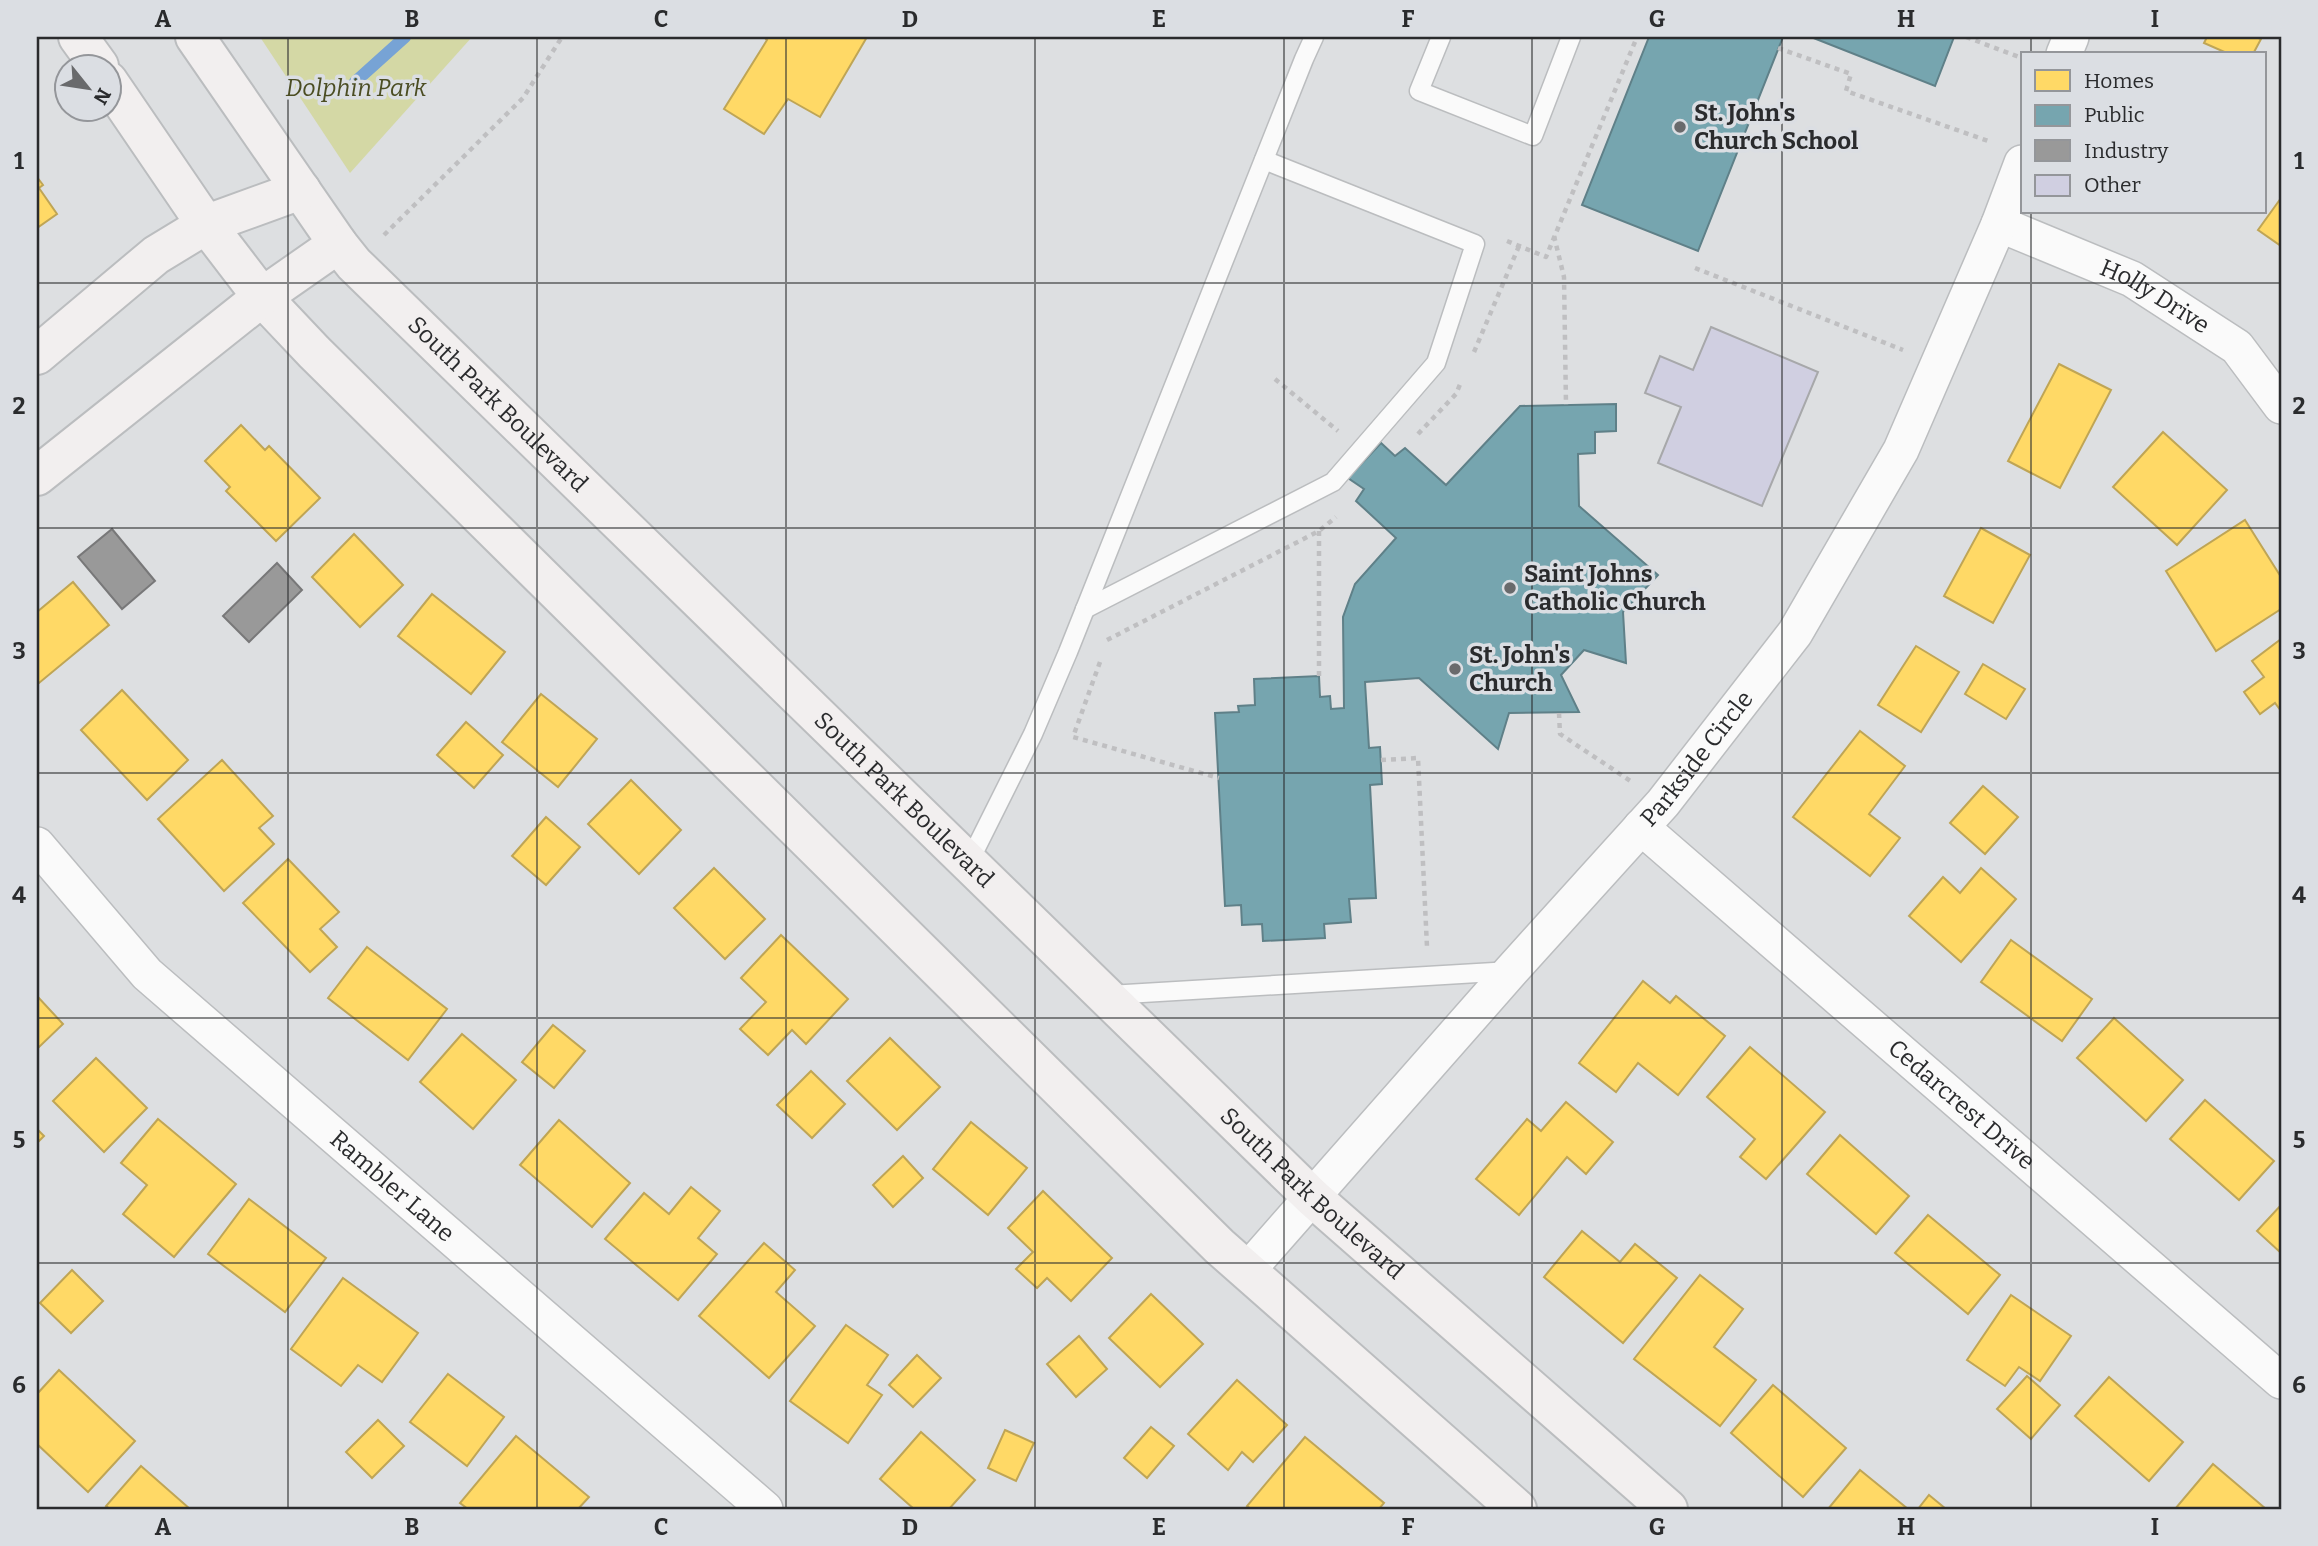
<svg xmlns="http://www.w3.org/2000/svg" width="2318" height="1546" font-family="Bitter,serif">
	<style>
		.green { fill: #d4d8a5 }
		.homes { fill: #ffd966; stroke: #bfa555; stroke-width: 2 }
		.public { fill: #76a5af; stroke: #5f8088; stroke-width: 2 }
		.industry { fill: #999; stroke: #787879; stroke-width: 2 }
		.lines { fill: none; stroke-linecap: round; stroke-linejoin: round }
		.stream { stroke: #77a3d5; stroke-width: 12 }
		.building { fill: #d0cfe1; stroke: #a7a8aa; stroke-width: 2 }
		.lane-casing { stroke: #bbbdbf; stroke-width: 21 }
		.street-casing { stroke: #bbbdbf; stroke-width: 38 }
		.secondary-casing { stroke: #bbbdbf; stroke-width: 42 }
		.path { stroke: #bfbfc1; stroke-width: 4.5; stroke-dasharray: 5 5; stroke-linecap: butt }
		.lane { stroke: #fafafa; stroke-width: 18 }
		.street { stroke: #fafafa; stroke-width: 35 }
		.secondary { stroke: #f2efef; stroke-width: 38 }
		.grid { fill: none; stroke: #2a2b2d; stroke-width: 2; stroke-opacity: 0.55 }
		.poi-dot { fill: #696a6c; stroke: #dbdee3; stroke-width: 2.5 }
		.labels { text-anchor: middle; stroke-width: 7; stroke-linejoin: round; paint-order: stroke }
		.park-label { font-size: 24px; font-style: italic; fill: #4b4d23; stroke: #dbdee3 }
		.poi-label { font-size: 24px; font-weight: bold; fill: #2a2b2d; stroke: #dbdee3; text-anchor: start }
		.street-label { font-size: 24px; fill: #2a2b2d; stroke: #dbdee3 }
		.neatline { fill: none; stroke: #2a2b2d; stroke-width: 2.5 }
		.grid-label { font-size: 23px; text-anchor: middle; font-weight: bold; fill: #2a2b2d }
	</style>
	<rect width="100%" height="100%" fill="#dddfe1"/>
	<polygon class="green" points="260,37 472,37 350,173"/>
	<g class="homes">
		<polygon points="764,37 867,37 820,117 788,99 764,134 724,109 767,40"/>
		<polygon points="2207,37 2256,37 2261,39 2253,54 2229,54 2204,43"/>
		<polygon points="37,177 43,185 39,188 57,214 37,228"/>
		<polygon points="2281,198 2281,246 2258,230"/>
		<polygon points="2059,364 2111,390 2060,488 2008,461"/>
		<polygon points="241,425 265,450 269,446 320,498 276,541 226,491 230,487 205,461"/>
		<polygon points="2163,432 2227,490 2177,545 2113,487"/>
		<polygon points="2245,520 2281,577 2281,609 2216,651 2166,571"/>
		<polygon points="1981,528 2030,555 1993,623 1944,596"/>
		<polygon points="354,534 403,585 360,627 312,577"/>
		<polygon points="73,582 109,625 39,683 37,681 37,612"/>
		<polygon points="432,594 505,652 471,694 398,636"/>
		<polygon points="2281,639 2281,711 2275,703 2260,714 2244,692 2264,677 2252,661"/>
		<polygon points="1916,646 1959,672 1921,732 1878,705"/>
		<polygon points="1983,664 2025,689 2006,719 1965,694"/>
		<polygon points="122,690 188,760 147,800 81,730"/>
		<polygon points="541,694 597,739 558,787 502,742"/>
		<polygon points="466,722 503,755 474,788 437,755"/>
		<polygon points="1860,731 1905,766 1869,814 1900,838 1870,876 1793,817"/>
		<polygon points="222,760 273,816 259,828 274,844 224,891 158,819"/>
		<polygon points="631,780 681,830 639,874 588,824"/>
		<polygon points="1983,786 2018,817 1985,854 1950,823"/>
		<polygon points="546,817 580,847 546,885 512,856"/>
		<polygon points="288,859 339,912 320,929 337,947 310,972 243,903"/>
		<polygon points="714,868 765,919 725,959 674,908"/>
		<polygon points="1981,868 2016,899 1961,962 1909,916 1943,877 1960,893"/>
		<polygon points="781,935 848,999 806,1044 792,1030 768,1055 740,1029 766,1002 741,978"/>
		<polygon points="2011,940 2092,999 2062,1041 1981,982"/>
		<polygon points="367,947 447,1009 408,1060 328,998"/>
		<polygon points="1643,981 1670,1003 1676,996 1725,1036 1678,1095 1638,1063 1616,1092 1579,1063"/>
		<polygon points="37,996 63,1024 37,1049"/>
		<polygon points="2114,1018 2183,1080 2146,1121 2077,1058"/>
		<polygon points="553,1025 585,1051 554,1088 522,1062"/>
		<polygon points="462,1034 516,1080 473,1129 420,1082"/>
		<polygon points="890,1038 940,1087 897,1130 847,1081"/>
		<polygon points="1750,1047 1825,1112 1766,1179 1740,1157 1755,1139 1707,1097"/>
		<polygon points="96,1058 147,1108 104,1152 53,1101"/>
		<polygon points="811,1071 845,1104 812,1138 777,1105"/>
		<polygon points="2205,1100 2274,1161 2239,1200 2170,1139"/>
		<polygon points="1566,1102 1613,1142 1586,1174 1567,1157 1519,1215 1476,1179 1527,1119 1541,1131"/>
		<polygon points="158,1119 236,1184 174,1257 123,1214 147,1185 121,1163"/>
		<polygon points="559,1120 630,1183 592,1227 520,1165"/>
		<polygon points="971,1122 1027,1168 988,1215 933,1169"/>
		<polygon points="37,1129 44,1136 37,1143"/>
		<polygon points="1840,1135 1909,1196 1876,1234 1807,1174"/>
		<polygon points="903,1156 923,1178 893,1207 873,1185"/>
		<polygon points="691,1187 720,1211 698,1238 717,1254 678,1300 605,1239 644,1193 669,1214"/>
		<polygon points="1043,1191 1112,1258 1071,1301 1047,1278 1037,1288 1016,1269 1033,1252 1008,1228"/>
		<polygon points="249,1199 326,1258 285,1312 208,1254"/>
		<polygon points="2281,1205 2281,1253 2257,1231"/>
		<polygon points="1928,1215 2000,1275 1968,1314 1895,1253"/>
		<polygon points="1582,1231 1620,1262 1635,1244 1677,1278 1623,1343 1544,1277"/>
		<polygon points="764,1243 795,1270 776,1292 815,1326 769,1378 699,1316"/>
		<polygon points="72,1270 103,1301 71,1333 40,1303"/>
		<polygon points="1700,1275 1743,1309 1714,1347 1756,1380 1720,1426 1634,1359"/>
		<polygon points="343,1278 418,1333 382,1382 358,1365 341,1386 291,1349"/>
		<polygon points="1151,1294 1203,1344 1160,1387 1109,1338"/>
		<polygon points="2011,1295 2071,1336 2040,1381 2019,1367 2005,1386 1967,1360"/>
		<polygon points="846,1325 888,1355 867,1385 882,1395 848,1443 790,1401"/>
		<polygon points="1079,1336 1107,1369 1076,1397 1047,1364"/>
		<polygon points="917,1355 941,1378 913,1407 889,1385"/>
		<polygon points="59,1370 135,1441 88,1492 37,1444 37,1394"/>
		<polygon points="448,1374 504,1417 467,1466 410,1422"/>
		<polygon points="2027,1376 2060,1405 2031,1439 1997,1409"/>
		<polygon points="2109,1377 2183,1442 2149,1481 2075,1416"/>
		<polygon points="1237,1380 1287,1425 1253,1462 1242,1452 1228,1470 1188,1434"/>
		<polygon points="1773,1385 1846,1448 1803,1497 1731,1433"/>
		<polygon points="378,1420 404,1446 372,1478 346,1452"/>
		<polygon points="1151,1427 1174,1446 1147,1478 1124,1458"/>
		<polygon points="1005,1430 1034,1443 1016,1481 988,1468"/>
		<polygon points="921,1432 975,1480 949,1509 914,1509 880,1479"/>
		<polygon points="516,1436 589,1497 578,1509 468,1509 460,1503"/>
		<polygon points="1305,1437 1384,1503 1379,1509 1251,1509 1247,1506"/>
		<polygon points="2213,1464 2266,1509 2175,1509"/>
		<polygon points="141,1466 190,1509 110,1509 106,1506"/>
		<polygon points="1860,1470 1908,1509 1828,1509"/>
		<polygon points="1929,1495 1946,1509 1918,1509"/>
	</g>
	<g class="public">
		<polygon points="1649,37 1783,37 1698,251 1582,205"/>
		<polygon points="1811,37 1954,37 1935,86"/>
		<polygon points="1616,404 1616,431 1595,432 1595,453 1578,454 1579,506 1658,575 1623,612 1626,663 1584,650 1561,675 1579,712 1509,713 1498,749 1419,678 1365,682 1369,748 1380,747 1382,784 1370,785 1376,898 1349,899 1351,922 1324,924 1325,938 1263,941 1262,924 1242,925 1241,905 1225,906 1215,713 1239,712 1238,706 1255,705 1254,679 1319,676 1320,697 1330,696 1331,709 1344,708 1343,617 1355,584 1396,538 1356,501 1364,489 1348,478 1381,443 1395,456 1405,448 1446,485 1520,406"/>
	</g>
	<g class="industry">
		<polygon points="112,529 155,581 122,609 78,557"/>
		<polygon points="277,563 302,590 249,642 223,616"/>
	</g>
	<g class="lines">
		<polyline class="stream" points="355,82 405,37"/>
	</g>
	<polygon class="building" points="1711,327 1818,372 1762,506 1658,463 1681,407 1645,393 1660,356 1693,370"/>
	<g class="lines">
		<defs>
			<g id="lane">
				<polyline points="1441,37 1419,91 1533,136 1571,37"/>
				<polyline points="1085,609 1333,482 1436,363 1475,244 1264,160"/>
				<polyline points="969,862 1033,734 1068,652 1304,59 1314,37"/>
				<polyline points="1109,995 1511,971"/>
			</g>
			<g id="street">
				<polyline points="2064,54 2071,37"/>
				<path id="s1" d="M1999,224L2132,279L2237,347L2281,406"/>
				<path id="s2" d="M1641,827L2281,1381"/>
				<path id="s3" d="M37,845L147,974L765,1509"/>
				<path id="s4" d="M1247,1271L1511,971L1663,803L1795,633L1901,450L1999,224L2022,163"/>
			</g>
			<g id="secondary">
				<polyline points="78,37 99,66"/>
				<path id="s5" d="M195,37L338,244L354,264L1313,1198L1668,1509"/>
				<polyline points="108,81 200,216 262,297 314,352 1219,1246 1517,1509"/>
				<polyline points="37,355 156,255 207,224 301,190"/>
				<polyline points="37,476 262,297 338,244"/>
			</g>
		</defs>
		<use href="#lane" class="lane-casing"/>
		<use href="#street" class="street-casing"/>
		<use href="#secondary" class="secondary-casing"/>
		<g class="path">
			<polyline points="1966,37 2022,58"/>
			<polyline points="1778,48 1851,74 1846,91 1991,142"/>
			<polyline points="384,235 523,98 562,37"/>
			<polyline points="1554,236 1564,277 1566,405"/>
			<polyline points="1507,241 1546,257 1637,37"/>
			<polyline points="1695,268 1903,350"/>
			<polyline points="1474,352 1519,246"/>
			<polyline points="1275,379 1338,431"/>
			<polyline points="1418,434 1456,394 1461,382"/>
			<polyline points="1319,531 1319,676"/>
			<polyline points="1107,640 1319,531 1336,517"/>
			<polyline points="1100,662 1073,737 1219,778"/>
			<polyline points="1559,713 1560,734 1632,782"/>
			<polyline points="1381,760 1418,758 1427,947"/>
		</g>
		<use href="#lane" class="lane"/>
		<use href="#street" class="street"/>
		<use href="#secondary" class="secondary"/>
	</g>
	<path class="grid" d="M288,37V1509M537,37V1509M786,37V1509M1035,37V1509M1284,37V1509M1532,37V1509M1782,37V1509M2031,37V54M2031,212V1509M37,283H2281M37,528H2281M37,773H2281M37,1018H2281M37,1263H2281"/>
	<g class="poi-dot">
		<circle cx="1680" cy="127" r="7"/>
		<circle cx="1510" cy="588" r="7"/>
		<circle cx="1455" cy="669" r="7"/>
	</g>
	<g class="labels">
		<g class="park-label">
			<text x="356" y="96">Dolphin Park</text>
		</g>
		<g class="poi-label">
			<text x="1694" y="121">St. John's<tspan x="1694" dy="28">Church School</tspan></text>
			<text x="1524" y="582">Saint Johns<tspan x="1524" dy="28">Catholic Church</tspan></text>
			<text x="1469" y="663">St. John's<tspan x="1469" dy="28">Church</tspan></text>
		</g>
		<g class="street-label">
			<text dy="8" stroke="none"><textPath href="#s1" startOffset="172">Holly Drive</textPath></text>
			<text dy="8" stroke="none"><textPath href="#s5" startOffset="478">South Park Boulevard</textPath></text>
			<text dy="8" stroke="none"><textPath href="#s4" startOffset="682">Parkside Circle</textPath></text>
			<text dy="8" stroke="none"><textPath href="#s5" startOffset="1045">South Park Boulevard</textPath></text>
			<text dy="8" stroke="none"><textPath href="#s2" startOffset="424">Cedarcrest Drive</textPath></text>
			<text dy="8" stroke="none"><textPath href="#s3" startOffset="494">Rambler Lane</textPath></text>
			<text dy="8" stroke="none"><textPath href="#s5" startOffset="1612">South Park Boulevard</textPath></text>
		</g>
	</g>
	<rect width="2318" height="1546" fill="none" stroke="#dbdee3" stroke-width="77"/>
	<rect x="2021" y="52" width="245" height="161" fill="#dbdee3" stroke="#94969a" stroke-width="2"/>
	<rect x="2035" y="70" width="35" height="21" fill="#ffd966" stroke="#94969a" stroke-width="2"/>
	<text x="2084" y="88" font-size="21" fill="#2a2b2d">Homes</text>
	<rect x="2035" y="105" width="35" height="21" fill="#76a5af" stroke="#94969a" stroke-width="2"/>
	<text x="2084" y="122" font-size="21" fill="#2a2b2d">Public</text>
	<rect x="2035" y="140" width="35" height="21" fill="#999999" stroke="#94969a" stroke-width="2"/>
	<text x="2084" y="158" font-size="21" fill="#2a2b2d">Industry</text>
	<rect x="2035" y="175" width="35" height="21" fill="#d0cfe1" stroke="#94969a" stroke-width="2"/>
	<text x="2084" y="192" font-size="21" fill="#2a2b2d">Other</text>
	<g transform="translate(88 88) rotate(120)"><circle r="33" fill="#dbdee3" stroke="#94969a" stroke-width="2"/>
	<path d="M0-5L12 26L0 18L-12 26Z" fill="#696a6c"/>
	<text y="-10" font-size="19" font-weight="bold" text-anchor="middle" fill="#2a2b2d">N</text>
	</g>
	<rect x="38" y="38" width="2242" height="1470" class="neatline"/>
	<g class="grid-label">
		<text x="163" y="27">A</text>
		<text x="412" y="27">B</text>
		<text x="661" y="27">C</text>
		<text x="910" y="27">D</text>
		<text x="1159" y="27">E</text>
		<text x="1408" y="27">F</text>
		<text x="1657" y="27">G</text>
		<text x="1906" y="27">H</text>
		<text x="2155" y="27">I</text>
		<text x="19" y="169">1</text>
		<text x="2299" y="169">1</text>
		<text x="19" y="414">2</text>
		<text x="2299" y="414">2</text>
		<text x="19" y="659">3</text>
		<text x="2299" y="659">3</text>
		<text x="19" y="903">4</text>
		<text x="2299" y="903">4</text>
		<text x="19" y="1148">5</text>
		<text x="2299" y="1148">5</text>
		<text x="19" y="1393">6</text>
		<text x="2299" y="1393">6</text>
		<text x="163" y="1535">A</text>
		<text x="412" y="1535">B</text>
		<text x="661" y="1535">C</text>
		<text x="910" y="1535">D</text>
		<text x="1159" y="1535">E</text>
		<text x="1408" y="1535">F</text>
		<text x="1657" y="1535">G</text>
		<text x="1906" y="1535">H</text>
		<text x="2155" y="1535">I</text>
	</g>
</svg>
